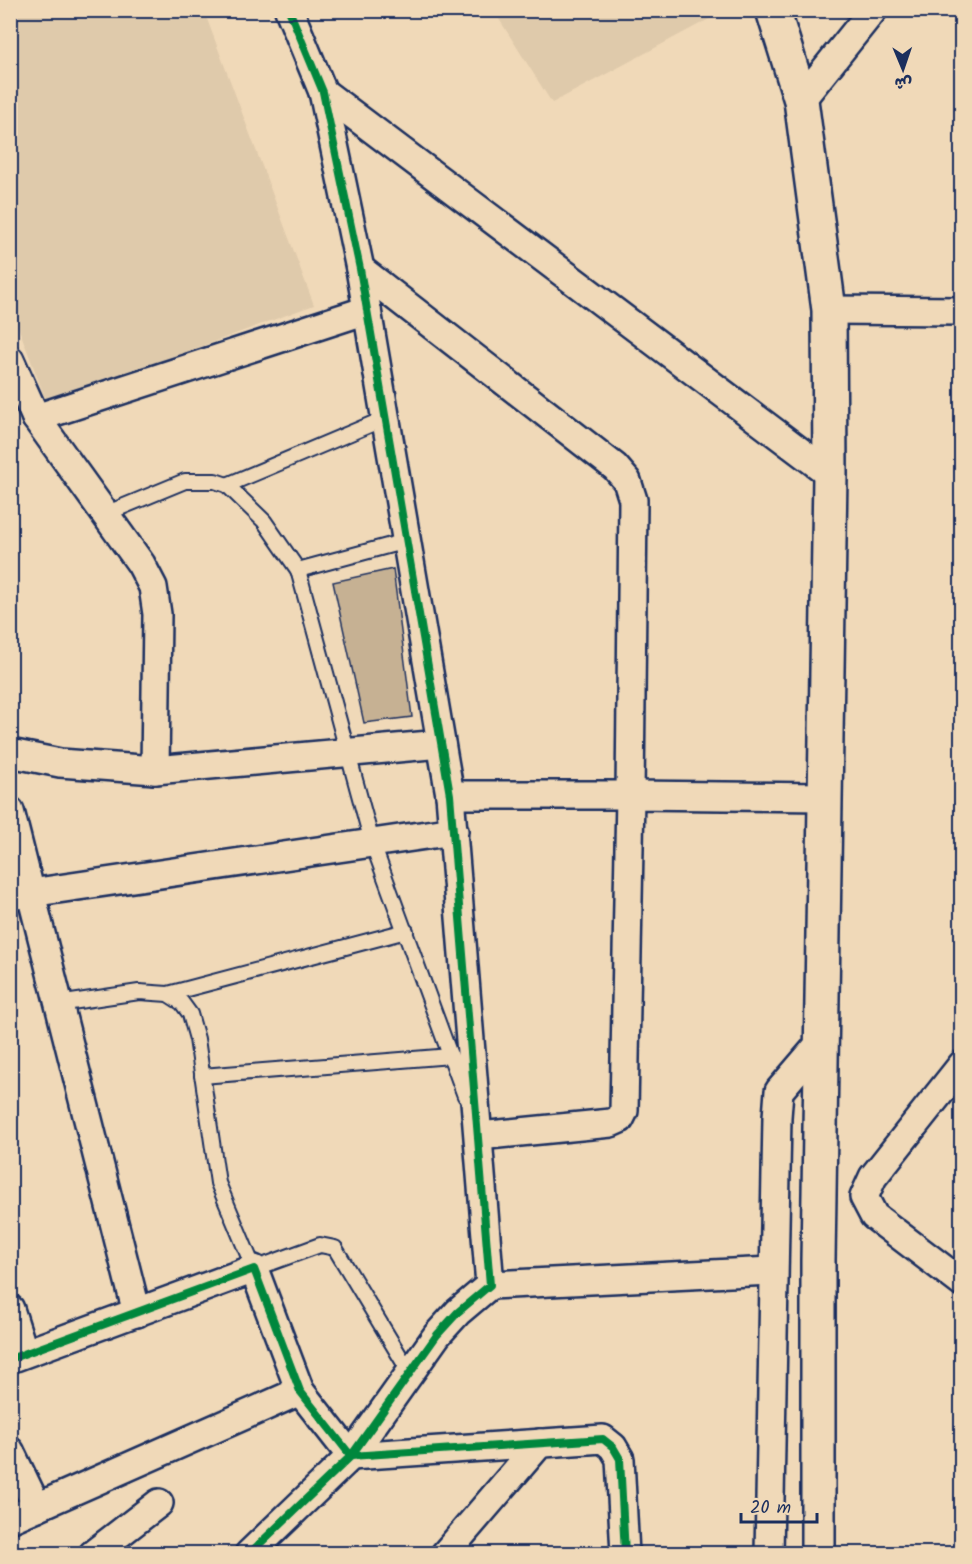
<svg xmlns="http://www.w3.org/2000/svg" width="972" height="1564" font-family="Kalam,'Playpen Sans Arabic',sans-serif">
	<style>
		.built { fill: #dfcaab }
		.building { fill: #c6b193; stroke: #1b2f5e; stroke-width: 1.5 }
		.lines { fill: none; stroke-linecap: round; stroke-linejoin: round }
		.service-casing { stroke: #1b2f5e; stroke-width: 18 }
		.minor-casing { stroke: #1b2f5e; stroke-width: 32 }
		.secondary-casing { stroke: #1b2f5e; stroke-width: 38 }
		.service { stroke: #f0d9b8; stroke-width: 14 }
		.minor { stroke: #f0d9b8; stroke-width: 27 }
		.secondary { stroke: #f0d9b8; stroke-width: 33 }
		.cycleway-casing { stroke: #f0d9b8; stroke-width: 11 }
		.cycleway { stroke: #00873e; stroke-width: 8 }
	</style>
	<rect width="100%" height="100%" fill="#f0d9b8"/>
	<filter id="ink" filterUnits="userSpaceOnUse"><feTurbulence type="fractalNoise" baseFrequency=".0167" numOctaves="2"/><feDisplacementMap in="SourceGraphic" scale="12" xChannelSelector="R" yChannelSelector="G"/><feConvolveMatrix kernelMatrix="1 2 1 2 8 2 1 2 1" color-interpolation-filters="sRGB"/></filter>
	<g filter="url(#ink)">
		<g class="built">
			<polygon points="11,11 204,11 314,305 47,403 11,308"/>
			<polygon points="494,11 724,11 552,103"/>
		</g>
		<polygon class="building" points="393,569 412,717 364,723 333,582"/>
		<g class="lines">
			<defs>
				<g id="service">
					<polyline points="227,485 386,418"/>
					<polyline points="105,514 185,481 215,481 227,485 264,521 298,570 372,842 465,1096"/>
					<polyline points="298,570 406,541"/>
					<polyline points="168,994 406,931"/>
					<polyline points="58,1004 139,992 168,994 182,1003 190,1014 197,1039 218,1183 254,1269 320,1245 335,1248 410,1373"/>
					<polyline points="202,1076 451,1056"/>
				</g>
				<g id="minor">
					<polyline points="323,92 830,474"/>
					<polyline points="801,100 873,10"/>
					<polyline points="360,269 615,467 627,481 633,500 630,795 450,795"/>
					<polyline points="829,310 962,311"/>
					<polyline points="10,360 36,418 141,564 153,587 157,614 155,770"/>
					<polyline points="36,418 367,310"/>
					<polyline points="10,753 60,763 155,770 441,744"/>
					<polyline points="10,811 137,1313"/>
					<polyline points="10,896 454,831"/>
					<polyline points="962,1065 873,1177 864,1197 874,1216 962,1283"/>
					<polyline points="479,1136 611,1123 620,1119 624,1111 630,795 825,797"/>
					<polyline points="490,1285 773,1271"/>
					<polyline points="10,1309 24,1353"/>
					<polyline points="10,1359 254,1269 300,1391 351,1456 603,1439 613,1447 620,1459 625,1554"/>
					<polyline points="10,1451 37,1507"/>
					<polyline points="10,1519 300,1391"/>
					<polyline points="93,1554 159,1503"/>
					<polyline points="249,1554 351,1456 437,1335 458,1312 490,1285 450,795 360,269 323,92 289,10"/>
					<polyline points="445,1554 540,1443"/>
					<polyline points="769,1554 777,1117 779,1091 821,1042"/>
				</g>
				<polyline id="secondary" points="773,10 801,100 829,310 830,474 818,1260 818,1554"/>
			</defs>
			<use href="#service" class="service-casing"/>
			<use href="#minor" class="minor-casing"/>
			<use href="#secondary" class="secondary-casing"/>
			<use href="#service" class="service"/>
			<use href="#minor" class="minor"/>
			<use href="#secondary" class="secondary"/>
			<defs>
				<g id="cycleway">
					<polyline points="10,1359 254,1269 300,1391 351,1456 603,1439 613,1447 620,1459 625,1554"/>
					<polyline points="249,1554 351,1456 437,1335 458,1312 490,1285 450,795 360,269 323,92 289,10"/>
				</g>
			</defs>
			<use href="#cycleway" class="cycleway-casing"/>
			<use href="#cycleway" class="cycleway"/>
		</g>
	</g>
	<rect width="972" height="1564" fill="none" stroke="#f0d9b8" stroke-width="36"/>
	<rect x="18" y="18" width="936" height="1528" fill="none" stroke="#1b2f5e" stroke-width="2" filter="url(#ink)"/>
	<g transform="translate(903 69) rotate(178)" stroke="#f0d9b8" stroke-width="4.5" paint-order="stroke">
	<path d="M0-4.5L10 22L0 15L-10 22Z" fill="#1b2f5e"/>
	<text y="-9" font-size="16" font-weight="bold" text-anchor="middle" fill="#1b2f5e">ش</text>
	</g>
	<path d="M741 1513v9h76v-9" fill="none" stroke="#1b2f5e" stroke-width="3"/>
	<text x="750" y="1513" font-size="18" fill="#1b2f5e" stroke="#f0d9b8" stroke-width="4.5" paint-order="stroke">20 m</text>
</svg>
